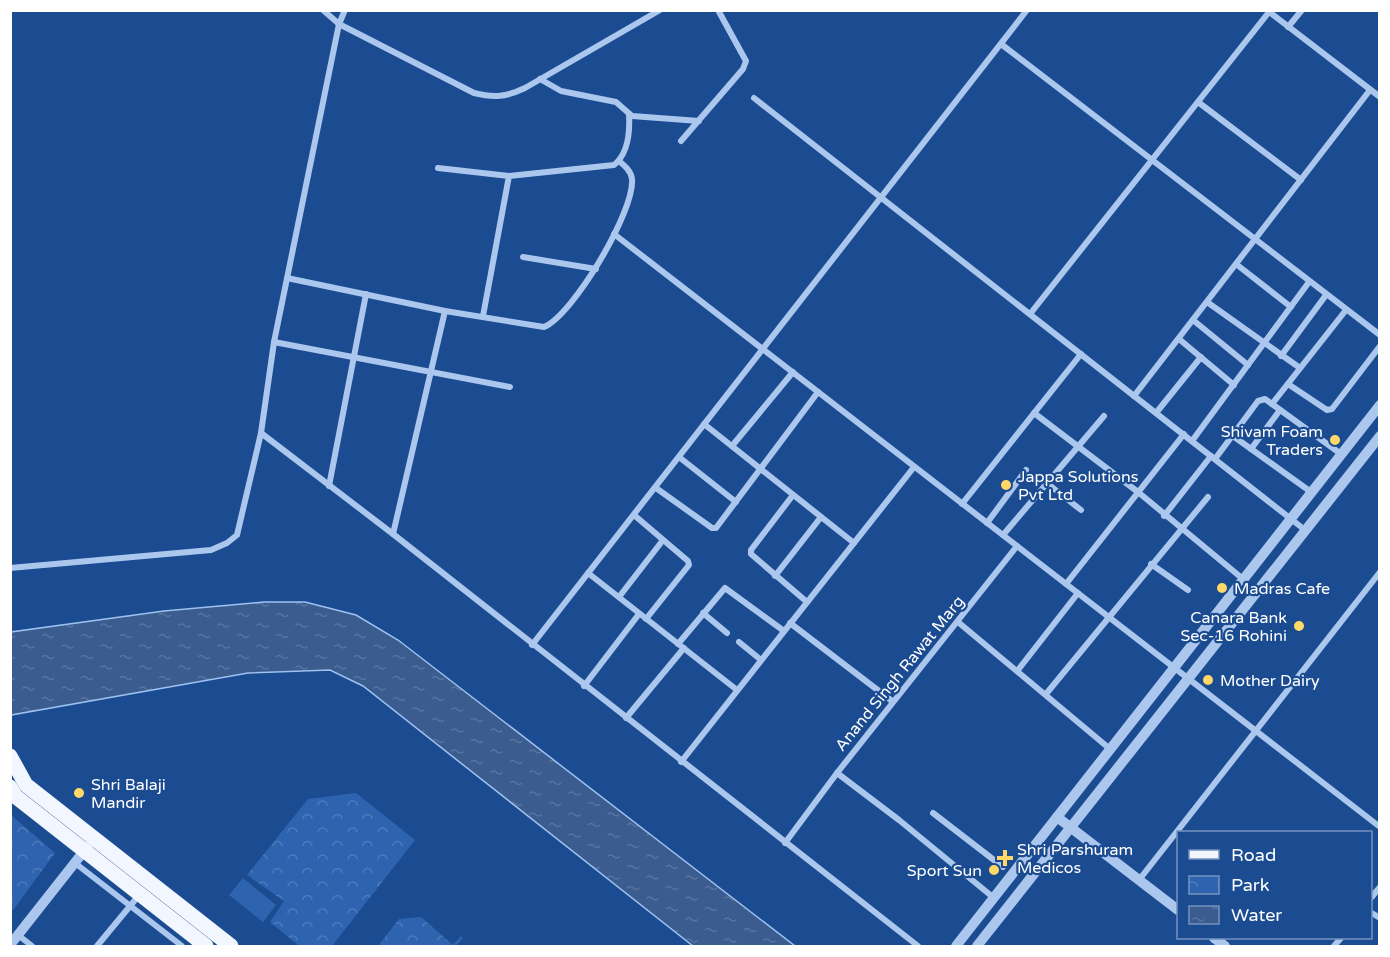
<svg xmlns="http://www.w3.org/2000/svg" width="1390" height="957" font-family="'Varela Round',sans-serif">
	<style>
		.park { fill: url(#park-crowns) }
		.garden { fill: #2e64af }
		.water { fill: url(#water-ripples); stroke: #9ec2f0; stroke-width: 1.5 }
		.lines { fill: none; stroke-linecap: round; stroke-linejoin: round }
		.minor { stroke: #abc7ee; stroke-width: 6 }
		.tertiary { stroke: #abc7ee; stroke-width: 10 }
		.primary { stroke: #f2f7ff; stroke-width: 15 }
		.poi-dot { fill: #ffd868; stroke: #1b4b91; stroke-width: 2 }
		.labels { text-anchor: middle; stroke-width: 4.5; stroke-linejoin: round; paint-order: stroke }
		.poi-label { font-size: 16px; fill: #fff; stroke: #1b4b91; text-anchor: start }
		.street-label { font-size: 16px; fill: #fff; stroke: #1b4b91 }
	</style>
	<defs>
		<pattern id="park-crowns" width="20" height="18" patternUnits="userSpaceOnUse" patternTransform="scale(1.5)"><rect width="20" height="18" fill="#2e64af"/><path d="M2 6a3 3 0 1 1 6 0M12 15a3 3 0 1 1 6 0" fill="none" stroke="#4d7bbb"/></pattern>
		<pattern id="water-ripples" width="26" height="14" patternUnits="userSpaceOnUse" patternTransform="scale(1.5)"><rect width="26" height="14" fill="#3a5c8f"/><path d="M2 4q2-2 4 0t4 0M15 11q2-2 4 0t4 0" fill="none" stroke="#5874a0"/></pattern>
	</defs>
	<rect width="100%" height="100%" fill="#1b4b91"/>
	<g class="park">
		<polygon points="356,793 415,840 332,946 299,946 270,922 284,901 247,875 308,799"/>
		<polygon points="11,815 55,853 11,913"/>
		<polygon points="421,917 453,945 461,936 463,938 456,946 378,946 399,919"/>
	</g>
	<polygon class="garden" points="243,878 276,905 263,922 229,895"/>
	<polygon class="water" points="264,602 305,602 356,615 398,640 795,946 693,946 363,686 330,670 248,673 11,715 11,632 164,611"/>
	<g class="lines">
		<g class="minor">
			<path d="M323,10L339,24L474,93C494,98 506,97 525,88L660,10"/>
			<polyline points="1268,11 1380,97"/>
			<polyline points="1288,27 1302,10"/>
			<polyline points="1001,44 1380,335"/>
			<polyline points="540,79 561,91 616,102 632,116 699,121"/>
			<polyline points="754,98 1305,530"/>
			<polyline points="1198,102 1301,180"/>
			<polyline points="681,141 743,69 746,61 718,10"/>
			<polyline points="438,168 509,176"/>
			<polyline points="614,234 1380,827"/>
			<polyline points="523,257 596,269"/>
			<polyline points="1236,264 1291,307"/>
			<path d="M287,278L445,311L544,327C573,315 635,211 632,179C631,171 625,166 619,161"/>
			<polyline points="1207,302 1300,368"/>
			<polyline points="1030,314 1269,12"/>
			<path d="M483,316L509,176L614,165C629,153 630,131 629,114"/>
			<polyline points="1193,320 1248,365"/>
			<polyline points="1179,339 1234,385"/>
			<polyline points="274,342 510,387"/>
			<polyline points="1281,356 1326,295"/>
			<polyline points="1288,384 1327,410 1332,409 1380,346"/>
			<polyline points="1134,396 1370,90"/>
			<polyline points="1034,413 1138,492 1243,579"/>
			<polyline points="1156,413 1201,357"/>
			<polyline points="704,424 854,543"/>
			<polyline points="261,433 393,534 918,946"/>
			<polyline points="1233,436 1311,492"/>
			<polyline points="1192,441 1309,282"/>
			<polyline points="732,446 793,372"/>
			<polyline points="1251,449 1280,410"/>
			<polyline points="1341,454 1272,404 1346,310"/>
			<polyline points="679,457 736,502"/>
			<polyline points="1215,459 1258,401 1265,399 1272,404"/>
			<polyline points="1048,484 1081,510"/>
			<polyline points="329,486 366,294"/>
			<polyline points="656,488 712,528 716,528 818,392"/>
			<polyline points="793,495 751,550 751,554 807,602"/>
			<polyline points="962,504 1081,354"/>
			<polyline points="634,515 688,561 689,565 646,619"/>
			<polyline points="1164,516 1211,456"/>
			<polyline points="987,523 1026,470"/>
			<polyline points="393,534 445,311"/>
			<polyline points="1003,535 1104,416"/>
			<polyline points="1151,564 1188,590"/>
			<polyline points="10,568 211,550 227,543 237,535 261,433 274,342 339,24 345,10"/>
			<polyline points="588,573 737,690"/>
			<polyline points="775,576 821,517"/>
			<polyline points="1066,584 1184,434"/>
			<polyline points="619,597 663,540"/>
			<polyline points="703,613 727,633"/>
			<polyline points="958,622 1110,749"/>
			<polyline points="790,623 892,701"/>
			<polyline points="739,642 761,660"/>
			<polyline points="678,644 725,588 784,631"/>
			<polyline points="532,645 1027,10"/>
			<polyline points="1018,670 1078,593"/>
			<polyline points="584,686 639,614"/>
			<polyline points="1046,694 1208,497"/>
			<polyline points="626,718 684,648"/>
			<polyline points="681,762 914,467"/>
			<polyline points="933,813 1003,867"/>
			<polyline points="785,843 837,773"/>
			<polyline points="75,863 182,946"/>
			<polyline points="1139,880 1380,572"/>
			<polyline points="994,898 899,820 837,773 1017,546"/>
			<polyline points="1370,899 1380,887"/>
			<polyline points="1370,912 1380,918"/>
			<polyline points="18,935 32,946"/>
			<polyline points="97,946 140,894"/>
			<polyline points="1334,946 1341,938"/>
		</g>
		<g class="tertiary">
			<polyline points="1057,817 1178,910"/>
			<polyline points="1214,938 1225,946"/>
			<polyline points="10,945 88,846"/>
			<polyline points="956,946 1380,405"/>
			<polyline points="977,946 1380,436"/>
		</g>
		<g class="primary">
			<polyline points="10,756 26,785 231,946"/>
			<polyline points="10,787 15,796 206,946"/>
		</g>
	</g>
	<g class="poi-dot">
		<circle cx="1335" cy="440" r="6"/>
		<circle cx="1006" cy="485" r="6"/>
		<circle cx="1222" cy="588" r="6"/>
		<circle cx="1299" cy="626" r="6"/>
		<circle cx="1208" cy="680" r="6"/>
		<circle cx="79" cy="793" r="6"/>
		<path d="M1002 849h6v6h6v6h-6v6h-6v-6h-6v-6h6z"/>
		<circle cx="994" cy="870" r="6"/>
	</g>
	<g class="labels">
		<g class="poi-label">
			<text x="1323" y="437" text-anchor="end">Shivam Foam<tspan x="1323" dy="18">Traders</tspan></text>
			<text x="1018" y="482">Jappa Solutions<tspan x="1018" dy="18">Pvt Ltd</tspan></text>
			<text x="1234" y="594">Madras Cafe</text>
			<text x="1287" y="623" text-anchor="end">Canara Bank<tspan x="1287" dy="18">Sec-16 Rohini</tspan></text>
			<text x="1220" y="686">Mother Dairy</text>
			<text x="91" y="790">Shri Balaji<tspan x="91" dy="18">Mandir</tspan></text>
			<text x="1017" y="855">Shri Parshuram<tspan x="1017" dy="18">Medicos</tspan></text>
			<text x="982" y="876" text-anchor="end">Sport Sun</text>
		</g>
		<g class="street-label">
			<text transform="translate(899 673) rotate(-51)" y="6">Anand Singh Rawat Marg</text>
		</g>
	</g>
	<rect width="1390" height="957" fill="none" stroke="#ffffff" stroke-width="24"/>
	<rect x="1177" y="831" width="195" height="108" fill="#1b4b91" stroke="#7693bd" stroke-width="1.5"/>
	<rect x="1189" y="850" width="30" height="9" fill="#f2f7ff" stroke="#7693bd" stroke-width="1.5"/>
	<text x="1231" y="861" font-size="18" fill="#ffffff">Road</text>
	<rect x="1189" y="876" width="30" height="18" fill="url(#park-crowns)" stroke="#7693bd" stroke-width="1.5"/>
	<text x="1231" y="891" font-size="18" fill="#ffffff">Park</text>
	<rect x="1189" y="906" width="30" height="18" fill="url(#water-ripples)" stroke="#7693bd" stroke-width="1.5"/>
	<text x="1231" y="921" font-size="18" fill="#ffffff">Water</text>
</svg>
